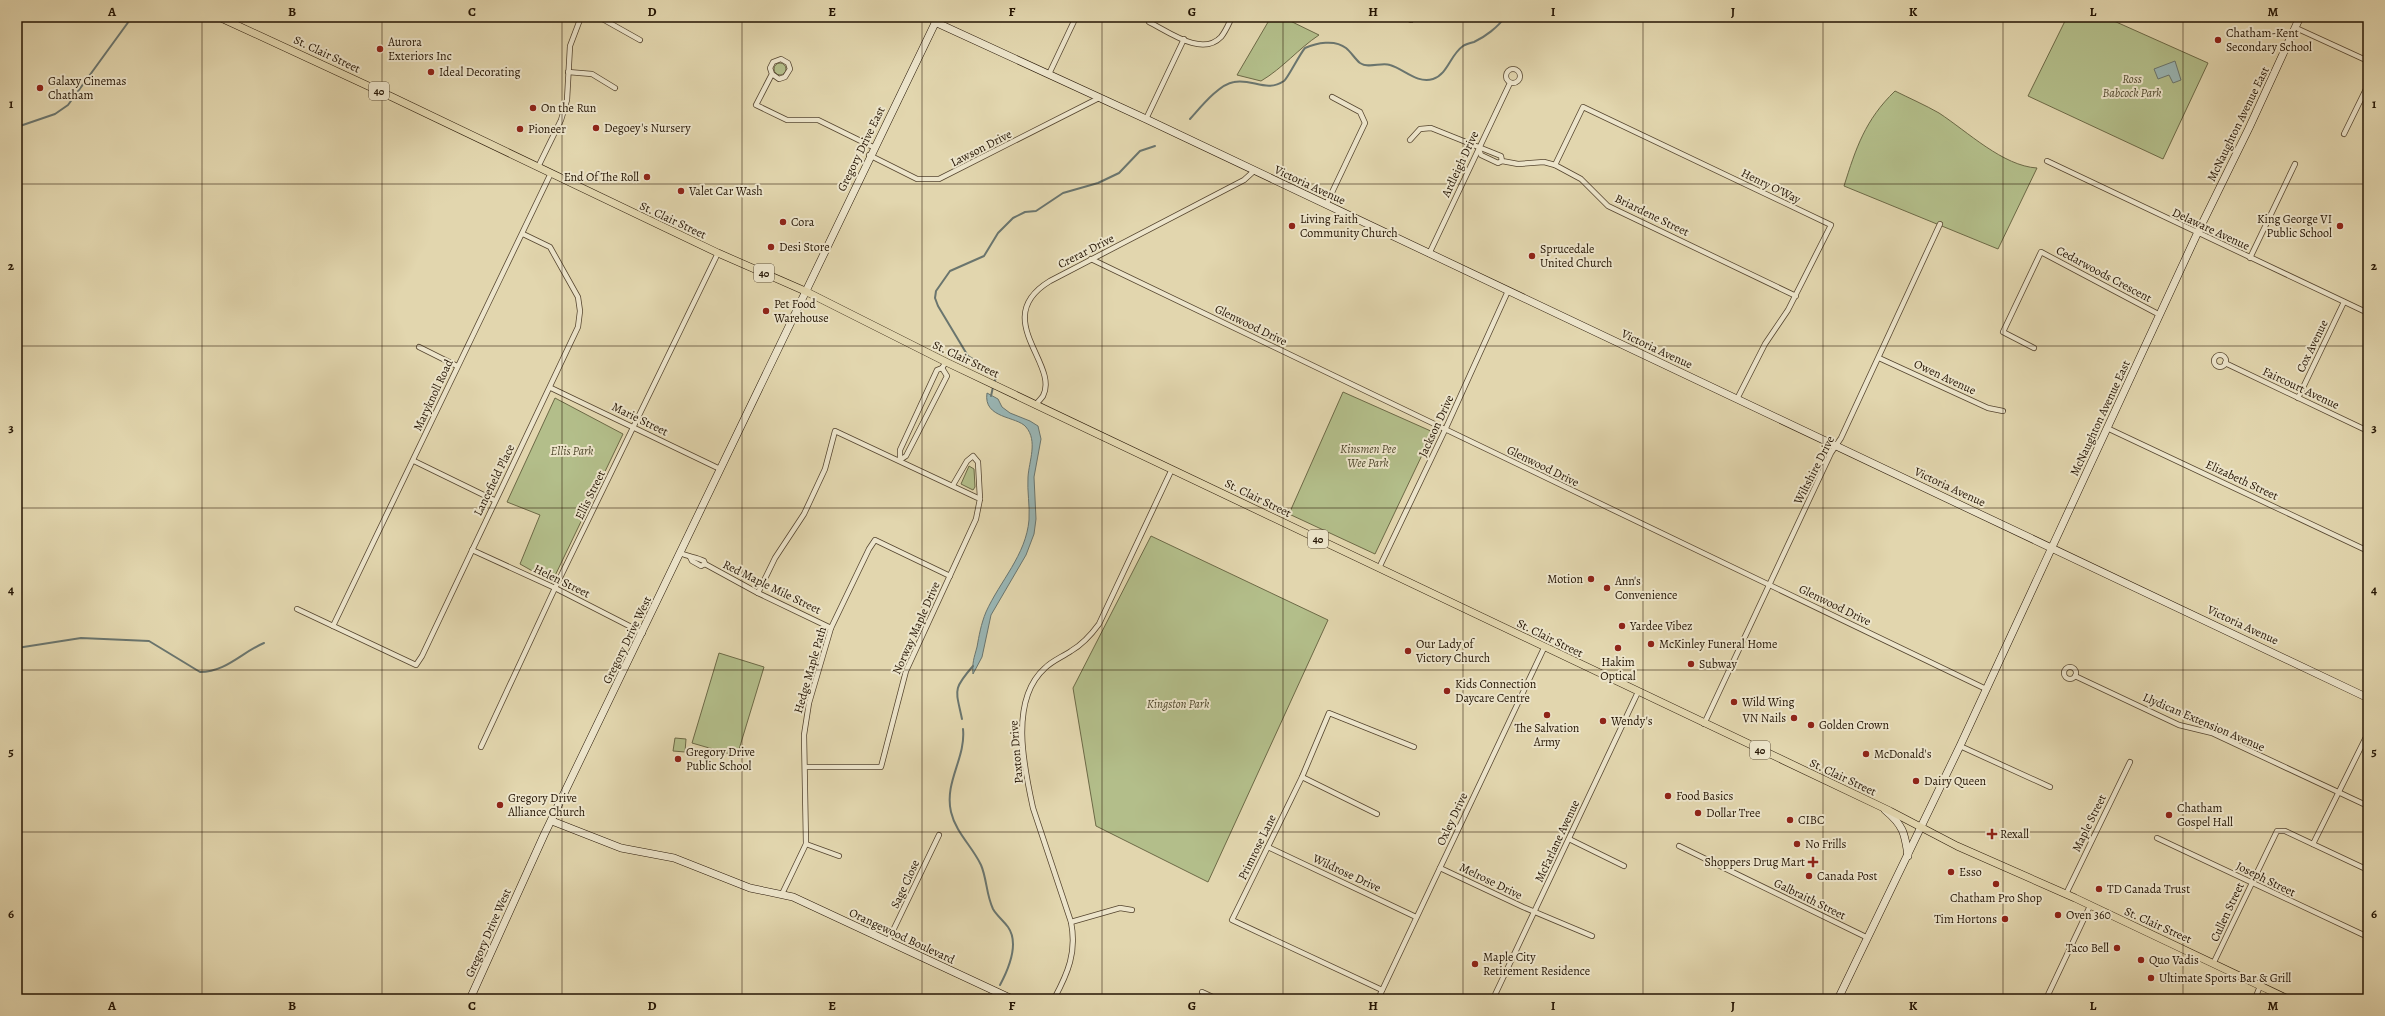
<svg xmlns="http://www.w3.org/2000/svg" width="2385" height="1016" font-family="Alegreya,serif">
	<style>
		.green { fill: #b3be8a; stroke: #6c6946 }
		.water { fill: #99b6b5; stroke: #6a756e }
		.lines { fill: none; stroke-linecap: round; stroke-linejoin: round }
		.stream { stroke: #6a756e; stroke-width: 2 }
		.street-casing { stroke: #54442e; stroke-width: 6 }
		.secondary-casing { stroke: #241403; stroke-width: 8 }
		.primary-casing { stroke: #241403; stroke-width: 8 }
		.street { stroke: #ece4ca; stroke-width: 4.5 }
		.secondary { stroke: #ece4ca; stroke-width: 7 }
		.primary { stroke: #e2d6ae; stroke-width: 7 }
		.grid { fill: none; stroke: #241403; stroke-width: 1; stroke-opacity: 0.55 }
		.poi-dot { fill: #8f2418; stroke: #ece4ca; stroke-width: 1.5 }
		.labels { text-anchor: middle; stroke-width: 4; stroke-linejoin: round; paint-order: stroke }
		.shield { fill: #ece4ca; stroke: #60523f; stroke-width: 1 }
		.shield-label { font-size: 11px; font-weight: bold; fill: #241403 }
		.poi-label { font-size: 12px; fill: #241403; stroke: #ece4ca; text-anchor: start }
		.street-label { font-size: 12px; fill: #241403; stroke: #ece4ca }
		.park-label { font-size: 12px; font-style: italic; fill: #4f472c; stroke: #ece4ca }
		.neatline { fill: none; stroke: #241403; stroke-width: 1.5 }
		.grid-label { font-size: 13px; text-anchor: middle; font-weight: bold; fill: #241403 }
	</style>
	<rect width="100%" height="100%" fill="#e2d6ae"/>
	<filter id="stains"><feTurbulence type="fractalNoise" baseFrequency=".005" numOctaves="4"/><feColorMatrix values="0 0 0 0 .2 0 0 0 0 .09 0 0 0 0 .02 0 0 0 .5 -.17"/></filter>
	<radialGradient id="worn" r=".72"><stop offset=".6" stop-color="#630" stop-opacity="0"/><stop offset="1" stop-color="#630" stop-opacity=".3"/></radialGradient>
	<g class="green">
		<path d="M1271,17H1282L1319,35C1298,49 1283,68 1261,81L1237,75Z"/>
		<polygon points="2067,17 2105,17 2208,63 2163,159 2028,96"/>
		<circle cx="780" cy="69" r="6"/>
		<path d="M1895,91C1909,98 1925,105 1939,113C1968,132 2003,166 2037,168L1998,249L1844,186C1856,148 1865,120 1895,91Z"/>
		<polygon points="1343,392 1433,432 1375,554 1289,514"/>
		<polygon points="555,398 623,434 552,582 520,564 540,515 507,502"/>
		<polygon points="969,466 974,469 975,487 973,490 961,484"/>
		<polygon points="1151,536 1328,620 1208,882 1096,826 1073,688"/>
		<polygon points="719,653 764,667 737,756 692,743"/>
		<polygon points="675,738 686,739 685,752 673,751"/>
	</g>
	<g class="water">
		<polygon points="2175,61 2181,80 2173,83 2169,75 2158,79 2154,69"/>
		<path d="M987,393L998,399L1002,407L1010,413L1030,421L1038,426L1041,439L1034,477L1036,519L1034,534L1026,555L991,615L982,657L973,674C972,663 974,658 977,647C979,636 981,624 986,612C1000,581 1026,555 1029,520C1030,506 1027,491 1028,477C1029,461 1038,441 1026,427C1017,416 983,419 987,393Z"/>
	</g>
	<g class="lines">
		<g class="stream">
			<path d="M1190,119C1200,108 1219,84 1234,82C1252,78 1266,93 1284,81C1288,78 1299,55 1305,48C1316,43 1335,39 1346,48C1351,52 1355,59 1360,63C1369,69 1381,62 1390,65C1404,69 1417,84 1433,79C1448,74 1450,55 1463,46C1466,44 1470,43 1474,42C1485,37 1498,27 1505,17"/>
			<polyline points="17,127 55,114 68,105 132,17"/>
			<polyline points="994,383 997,375 995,372 968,356 938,306 935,298 936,291 950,271 984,256 998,233 1013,218 1025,212 1036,211 1063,193 1098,183 1119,173 1140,151 1155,146"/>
			<polyline points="991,396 993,387"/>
			<path d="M17,648L81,638L149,641L200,672C226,672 242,652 264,643"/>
			<path d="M962,719C956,690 952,690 973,666"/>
			<path d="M963,729C966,758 944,782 951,812C956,833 972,846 981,865C987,879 986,894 993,909C997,916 1003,920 1008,927C1020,944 1008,970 1000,985"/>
		</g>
		<defs>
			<g id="street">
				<polyline points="599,17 640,40"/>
				<path d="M1153,17L1149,22C1169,32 1202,57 1221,37C1226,31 1229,23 1232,17"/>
				<polyline points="1404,17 1411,20"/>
				<polyline points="2296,28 2368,61"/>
				<circle cx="1513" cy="76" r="7"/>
				<polyline points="568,72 592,74 615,88"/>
				<polyline points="772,74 779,79 785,77 790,69 788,63 781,59 773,62 770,68 772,74 756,105 787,120 818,120 873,147"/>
				<polyline points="1049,74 1076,17"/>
				<polyline points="1146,119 1184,39"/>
				<polyline points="2344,134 2368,85"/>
				<polyline points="1410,140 1420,129 1431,128 1501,156 1502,161 1518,164 1544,162 1555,165 1581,179 1608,206 1796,296"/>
				<polyline points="1479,149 1481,155 1498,163 1502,161"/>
				<polyline points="869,155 917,179 939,179 1099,98"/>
				<polyline points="2047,161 2368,313"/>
				<polyline points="1555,165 1583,107 1831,225 1788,310 1765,344 1737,399"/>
				<polyline points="538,167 561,120 567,100 570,46 581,17"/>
				<polyline points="1326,205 1365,123 1360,112 1332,97"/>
				<polyline points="1429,254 1510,83"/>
				<polyline points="2250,258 2295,164"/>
				<polyline points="1091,259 1986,689"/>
				<polyline points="419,347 457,366"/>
				<polyline points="2034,348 2003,332 2041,252 2160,315"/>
				<circle cx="2220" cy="361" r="6"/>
				<polyline points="1879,358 1988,408 2003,411"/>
				<polyline points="2225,363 2368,431"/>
				<polyline points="551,388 720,469"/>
				<polyline points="2298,398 2344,302"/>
				<path d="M1035,405C1038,402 1041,399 1043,396C1060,364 989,318 1050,281L1244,180L1254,171"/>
				<polyline points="2107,428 2368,551"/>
				<polyline points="900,460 900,450 937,370 942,368 946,362"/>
				<polyline points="900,460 906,456 947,376 942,368"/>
				<polyline points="414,461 494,500"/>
				<polyline points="953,485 967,461 973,456 978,462 980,499"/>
				<polyline points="472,550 555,588 643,633"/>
				<path d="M680,553C689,557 696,557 704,561L705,564"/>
				<polyline points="690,557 692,561 701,566 705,564 758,593 831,628"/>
				<polyline points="1379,568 1445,430 1508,291"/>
				<polyline points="758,593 775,558 804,514 825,469 835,431 980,499 976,519 906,671 881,767 806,767"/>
				<polyline points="297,609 416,665 422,656 578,327 580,311 578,297 550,247 523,234"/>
				<polyline points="333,626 551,173"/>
				<circle cx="2070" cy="673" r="6"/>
				<polyline points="2075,676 2179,725 2212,733 2368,806"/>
				<polyline points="1704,724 1831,453 1841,438 1940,224"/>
				<polyline points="1960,746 2050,787"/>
				<polyline points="481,747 555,588 718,253"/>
				<polyline points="1302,777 1377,814"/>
				<polyline points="2157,838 2368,937"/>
				<polyline points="1569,839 1624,866"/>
				<polyline points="806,844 839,856"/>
				<polyline points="2313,844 2368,733"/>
				<polyline points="1679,846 1868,938"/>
				<polyline points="1268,847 1416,917"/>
				<polyline points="1440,868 1523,907 1592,936"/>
				<polyline points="782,894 806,844 804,735 809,703 831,628 869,549 875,540 950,576"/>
				<polyline points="2066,894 2130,762"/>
				<polyline points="1071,922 1120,908 1132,910"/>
				<polyline points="888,941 939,835"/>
				<polyline points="2214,962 2277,831 2285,831 2368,870"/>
				<polyline points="1382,990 1232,920 1302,777 1329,713 1414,747"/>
				<polyline points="1202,992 1217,999"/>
				<path d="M1054,999C1068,973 1077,952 1071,922L1033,808C1024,767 1009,700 1045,668C1052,661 1062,657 1071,651C1083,644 1091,635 1099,624L1172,469"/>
				<polyline points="1378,999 1544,648"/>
				<polyline points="1493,999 1638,692"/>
				<polyline points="2046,999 2090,906"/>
				<polyline points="2255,999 2260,986"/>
			</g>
			<g id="secondary">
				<polyline points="935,22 1146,119 2368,698"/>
				<path d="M1885,810C1903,825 1905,833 1908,856"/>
				<polyline points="552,821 621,848 674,858 750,888 793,897 1012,999"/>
				<polyline points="470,999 544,835 938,17"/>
				<polyline points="1838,999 1960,746 2197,234 2249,128 2300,17"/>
			</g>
			<polyline id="primary" points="219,17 392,97 718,253 805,291 946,362 1890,811 1957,846 2075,898 2288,999"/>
		</defs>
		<use href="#street" class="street-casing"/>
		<use href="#secondary" class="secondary-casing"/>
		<use href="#primary" class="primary-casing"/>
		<use href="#street" class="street"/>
		<use href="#secondary" class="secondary"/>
		<use href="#primary" class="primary"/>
	</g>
	<path class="grid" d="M202,17V999M382,17V999M562,17V999M742,17V999M922,17V999M1102,17V999M1283,17V999M1463,17V999M1643,17V999M1823,17V999M2003,17V999M2183,17V999M17,184H2368M17,346H2368M17,508H2368M17,670H2368M17,832H2368"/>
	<g class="poi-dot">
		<circle cx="2218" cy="40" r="4"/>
		<circle cx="380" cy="49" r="4"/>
		<circle cx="431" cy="72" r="4"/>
		<circle cx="40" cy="88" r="4"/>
		<circle cx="533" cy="108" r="4"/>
		<circle cx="596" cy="128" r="4"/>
		<circle cx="520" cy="129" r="4"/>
		<circle cx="647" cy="177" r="4"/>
		<circle cx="681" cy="191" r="4"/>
		<circle cx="783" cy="222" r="4"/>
		<circle cx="1292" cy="226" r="4"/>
		<circle cx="2340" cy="226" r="4"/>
		<circle cx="771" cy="247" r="4"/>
		<circle cx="1532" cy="256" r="4"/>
		<circle cx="766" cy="311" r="4"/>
		<circle cx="1591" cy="579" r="4"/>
		<circle cx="1607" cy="588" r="4"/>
		<circle cx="1622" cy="626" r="4"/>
		<circle cx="1651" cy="644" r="4"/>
		<circle cx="1618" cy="648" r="4"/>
		<circle cx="1408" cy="651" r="4"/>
		<circle cx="1691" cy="664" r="4"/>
		<circle cx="1447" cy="691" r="4"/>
		<circle cx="1734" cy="702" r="4"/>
		<circle cx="1547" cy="715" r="4"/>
		<circle cx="1794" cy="718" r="4"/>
		<circle cx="1603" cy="721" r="4"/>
		<circle cx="1811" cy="725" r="4"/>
		<circle cx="1866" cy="754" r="4"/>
		<circle cx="678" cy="759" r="4"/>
		<circle cx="1916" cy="781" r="4"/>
		<circle cx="1668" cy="796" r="4"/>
		<circle cx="500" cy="805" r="4"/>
		<circle cx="1698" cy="813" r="4"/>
		<circle cx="2169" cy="815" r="4"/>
		<circle cx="1790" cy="820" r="4"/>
		<path d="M1990 828h4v4h4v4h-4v4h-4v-4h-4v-4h4z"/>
		<circle cx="1797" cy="844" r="4"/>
		<path d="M1811 856h4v4h4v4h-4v4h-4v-4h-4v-4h4z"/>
		<circle cx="1951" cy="872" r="4"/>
		<circle cx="1809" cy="876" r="4"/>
		<circle cx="1996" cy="884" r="4"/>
		<circle cx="2099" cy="889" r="4"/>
		<circle cx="2058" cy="915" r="4"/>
		<circle cx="2005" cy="919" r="4"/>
		<circle cx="2117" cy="948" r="4"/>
		<circle cx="2141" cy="960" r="4"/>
		<circle cx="1475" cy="964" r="4"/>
		<circle cx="2151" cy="978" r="4"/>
	</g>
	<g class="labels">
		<g class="shield">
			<rect x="369" y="82" width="20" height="18" rx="3"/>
			<rect x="754" y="264" width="20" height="18" rx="3"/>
			<rect x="1308" y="530" width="20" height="18" rx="3"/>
			<rect x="1750" y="741" width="20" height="18" rx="3"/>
		</g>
		<g class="shield-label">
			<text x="379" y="95">40</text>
			<text x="764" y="277">40</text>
			<text x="1318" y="543">40</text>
			<text x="1760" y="754">40</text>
		</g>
		<g class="poi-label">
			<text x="2226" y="37">Chatham-Kent<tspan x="2226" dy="14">Secondary School</tspan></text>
			<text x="388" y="46">Aurora<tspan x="388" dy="14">Exteriors Inc</tspan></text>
			<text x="439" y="76">Ideal Decorating</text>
			<text x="48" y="85">Galaxy Cinemas<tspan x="48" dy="14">Chatham</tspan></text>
			<text x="541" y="112">On the Run</text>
			<text x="604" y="132">Degoey's Nursery</text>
			<text x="528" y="133">Pioneer</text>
			<text x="639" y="181" text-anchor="end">End Of The Roll</text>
			<text x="689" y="195">Valet Car Wash</text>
			<text x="1300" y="223">Living Faith<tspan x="1300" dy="14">Community Church</tspan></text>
			<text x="2332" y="223" text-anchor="end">King George VI<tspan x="2332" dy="14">Public School</tspan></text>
			<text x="791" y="226">Cora</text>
			<text x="779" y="251">Desi Store</text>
			<text x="1540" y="253">Sprucedale<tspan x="1540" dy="14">United Church</tspan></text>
			<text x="774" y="308">Pet Food<tspan x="774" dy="14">Warehouse</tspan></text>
			<text x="1583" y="583" text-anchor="end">Motion</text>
			<text x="1615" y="585">Ann's<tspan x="1615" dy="14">Convenience</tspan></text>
			<text x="1630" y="630">Yardee Vibez</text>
			<text x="1416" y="648">Our Lady of<tspan x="1416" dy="14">Victory Church</tspan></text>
			<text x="1659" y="648">McKinley Funeral Home</text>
			<text x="1618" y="666" text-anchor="middle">Hakim<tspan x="1618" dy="14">Optical</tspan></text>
			<text x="1699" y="668">Subway</text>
			<text x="1455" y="688">Kids Connection<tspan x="1455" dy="14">Daycare Centre</tspan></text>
			<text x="1742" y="706">Wild Wing</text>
			<text x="1786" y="722" text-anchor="end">VN Nails</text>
			<text x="1611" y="725">Wendy's</text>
			<text x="1819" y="729">Golden Crown</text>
			<text x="1547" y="732" text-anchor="middle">The Salvation<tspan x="1547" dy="14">Army</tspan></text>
			<text x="686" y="756">Gregory Drive<tspan x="686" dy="14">Public School</tspan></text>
			<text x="1874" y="758">McDonald's</text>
			<text x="1924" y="785">Dairy Queen</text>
			<text x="1676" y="800">Food Basics</text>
			<text x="508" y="802">Gregory Drive<tspan x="508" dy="14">Alliance Church</tspan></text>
			<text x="2177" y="812">Chatham<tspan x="2177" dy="14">Gospel Hall</tspan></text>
			<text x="1706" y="817">Dollar Tree</text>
			<text x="1798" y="824">CIBC</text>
			<text x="2000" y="838">Rexall</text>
			<text x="1805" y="848">No Frills</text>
			<text x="1805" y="866" text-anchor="end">Shoppers Drug Mart</text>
			<text x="1959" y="876">Esso</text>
			<text x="1817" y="880">Canada Post</text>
			<text x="2107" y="893">TD Canada Trust</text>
			<text x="1996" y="902" text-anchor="middle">Chatham Pro Shop</text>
			<text x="2066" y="919">Oven 360</text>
			<text x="1997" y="923" text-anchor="end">Tim Hortons</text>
			<text x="2109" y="952" text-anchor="end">Taco Bell</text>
			<text x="1483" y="961">Maple City<tspan x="1483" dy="14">Retirement Residence</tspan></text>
			<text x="2149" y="964">Quo Vadis</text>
			<text x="2159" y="982">Ultimate Sports Bar &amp; Grill</text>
		</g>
		<g class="street-label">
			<text transform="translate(327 54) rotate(25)" y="4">St. Clair Street</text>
			<text transform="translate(2238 124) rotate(-64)" y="4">McNaughton Avenue East</text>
			<text transform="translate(981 148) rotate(-27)" y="4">Lawson Drive</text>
			<text transform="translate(861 149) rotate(-64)" y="4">Gregory Drive East</text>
			<text transform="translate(1460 164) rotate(-65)" y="4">Ardleigh Drive</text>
			<text transform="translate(1310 185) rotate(25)" y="4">Victoria Avenue</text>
			<text transform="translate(1771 186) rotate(26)" y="4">Henry O'Way</text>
			<text transform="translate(1652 215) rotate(26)" y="4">Briardene Street</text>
			<text transform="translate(673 220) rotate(25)" y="4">St. Clair Street</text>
			<text transform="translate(2211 229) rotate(25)" y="4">Delaware Avenue</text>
			<text transform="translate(1086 251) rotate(-27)" y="4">Crerar Drive</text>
			<text transform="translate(2104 274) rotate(28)" y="4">Cedarwoods Crescent</text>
			<text transform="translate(1251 325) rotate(26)" y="4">Glenwood Drive</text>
			<text transform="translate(2312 346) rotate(-64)" y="4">Cox Avenue</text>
			<text transform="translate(1657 349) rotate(25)" y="4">Victoria Avenue</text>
			<text transform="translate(966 359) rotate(25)" y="4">St. Clair Street</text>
			<text transform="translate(1945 377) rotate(25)" y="4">Owen Avenue</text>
			<text transform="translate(2301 388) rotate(25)" y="4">Faircourt Avenue</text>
			<text transform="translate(433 395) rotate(-65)" y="4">Maryknoll Road</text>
			<text transform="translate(2100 418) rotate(-65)" y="4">McNaughton Avenue East</text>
			<text transform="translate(640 419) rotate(26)" y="4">Marie Street</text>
			<text transform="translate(1436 426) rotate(-65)" y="4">Jackson Drive</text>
			<text transform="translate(1543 466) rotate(26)" y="4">Glenwood Drive</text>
			<text transform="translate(1814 470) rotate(-63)" y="4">Wiltshire Drive</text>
			<text transform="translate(494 480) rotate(-64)" y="4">Lancefield Place</text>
			<text transform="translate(2242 480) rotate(25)" y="4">Elizabeth Street</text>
			<text transform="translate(1950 487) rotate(25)" y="4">Victoria Avenue</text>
			<text transform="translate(590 495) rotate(-64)" y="4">Ellis Street</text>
			<text transform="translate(1258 498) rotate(26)" y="4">St. Clair Street</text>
			<text transform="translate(562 581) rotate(26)" y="4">Helen Street</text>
			<text transform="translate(772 587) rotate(26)" y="4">Red Maple Mile Street</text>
			<text transform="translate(1835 605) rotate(26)" y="4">Glenwood Drive</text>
			<text transform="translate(2243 625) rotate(25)" y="4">Victoria Avenue</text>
			<text transform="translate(916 628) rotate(-66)" y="4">Norway Maple Drive</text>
			<text transform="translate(1550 638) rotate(26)" y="4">St. Clair Street</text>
			<text transform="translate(627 640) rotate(-64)" y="4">Gregory Drive West</text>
			<text transform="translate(810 670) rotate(-74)" y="4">Hedge Maple Path</text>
			<text transform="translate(2204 722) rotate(23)" y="4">Llydican Extension Avenue</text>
			<text transform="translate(1016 752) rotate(-95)" y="4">Paxton Drive</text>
			<text transform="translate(1843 777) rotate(25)" y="4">St. Clair Street</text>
			<text transform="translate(1452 819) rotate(-65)" y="4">Oxley Drive</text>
			<text transform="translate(2089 823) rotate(-64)" y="4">Maple Street</text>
			<text transform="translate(1557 841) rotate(-65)" y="4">McFarlane Avenue</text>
			<text transform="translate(1257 847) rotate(-64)" y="4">Primrose Lane</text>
			<text transform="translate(1347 873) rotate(25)" y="4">Wildrose Drive</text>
			<text transform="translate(2266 879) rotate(26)" y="4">Joseph Street</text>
			<text transform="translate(1491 881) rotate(26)" y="4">Melrose Drive</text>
			<text transform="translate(905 884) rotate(-65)" y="4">Sage Close</text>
			<text transform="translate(1810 899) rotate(26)" y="4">Galbraith Street</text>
			<text transform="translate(2227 912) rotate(-65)" y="4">Cullen Street</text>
			<text transform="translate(2158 925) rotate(24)" y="4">St. Clair Street</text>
			<text transform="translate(488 933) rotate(-66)" y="4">Gregory Drive West</text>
			<text transform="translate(902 936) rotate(25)" y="4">Orangewood Boulevard</text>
		</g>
		<g class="park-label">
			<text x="2132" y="83">Ross<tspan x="2132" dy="14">Babcock Park</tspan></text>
			<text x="1368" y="453">Kinsmen Pee<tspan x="1368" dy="14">Wee Park</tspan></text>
			<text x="572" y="455">Ellis Park</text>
			<text x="1178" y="708">Kingston Park</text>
		</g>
	</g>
	<rect width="2385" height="1016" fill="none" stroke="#e2d6ae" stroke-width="44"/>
	<rect x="22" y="22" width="2341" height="972" class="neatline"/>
	<g class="grid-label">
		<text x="112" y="16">A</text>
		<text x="292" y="16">B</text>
		<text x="472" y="16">C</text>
		<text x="652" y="16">D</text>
		<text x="832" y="16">E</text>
		<text x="1012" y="16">F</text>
		<text x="1192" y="16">G</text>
		<text x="1373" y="16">H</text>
		<text x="1553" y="16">I</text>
		<text x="1733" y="16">J</text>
		<text x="1913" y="16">K</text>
		<text x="2093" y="16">L</text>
		<text x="2273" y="16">M</text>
		<text x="11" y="108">1</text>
		<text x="2374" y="108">1</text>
		<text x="11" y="270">2</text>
		<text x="2374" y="270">2</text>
		<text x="11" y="432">3</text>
		<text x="2374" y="432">3</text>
		<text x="11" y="594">4</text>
		<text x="2374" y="594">4</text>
		<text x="11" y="756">5</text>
		<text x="2374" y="756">5</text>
		<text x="11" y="918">6</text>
		<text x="2374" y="918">6</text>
		<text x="112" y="1010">A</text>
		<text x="292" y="1010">B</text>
		<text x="472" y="1010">C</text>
		<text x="652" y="1010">D</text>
		<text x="832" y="1010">E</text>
		<text x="1012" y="1010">F</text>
		<text x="1192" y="1010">G</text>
		<text x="1373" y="1010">H</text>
		<text x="1553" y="1010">I</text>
		<text x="1733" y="1010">J</text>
		<text x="1913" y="1010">K</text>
		<text x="2093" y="1010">L</text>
		<text x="2273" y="1010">M</text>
	</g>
	<rect width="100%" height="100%" filter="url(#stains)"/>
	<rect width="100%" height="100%" fill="url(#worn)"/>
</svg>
